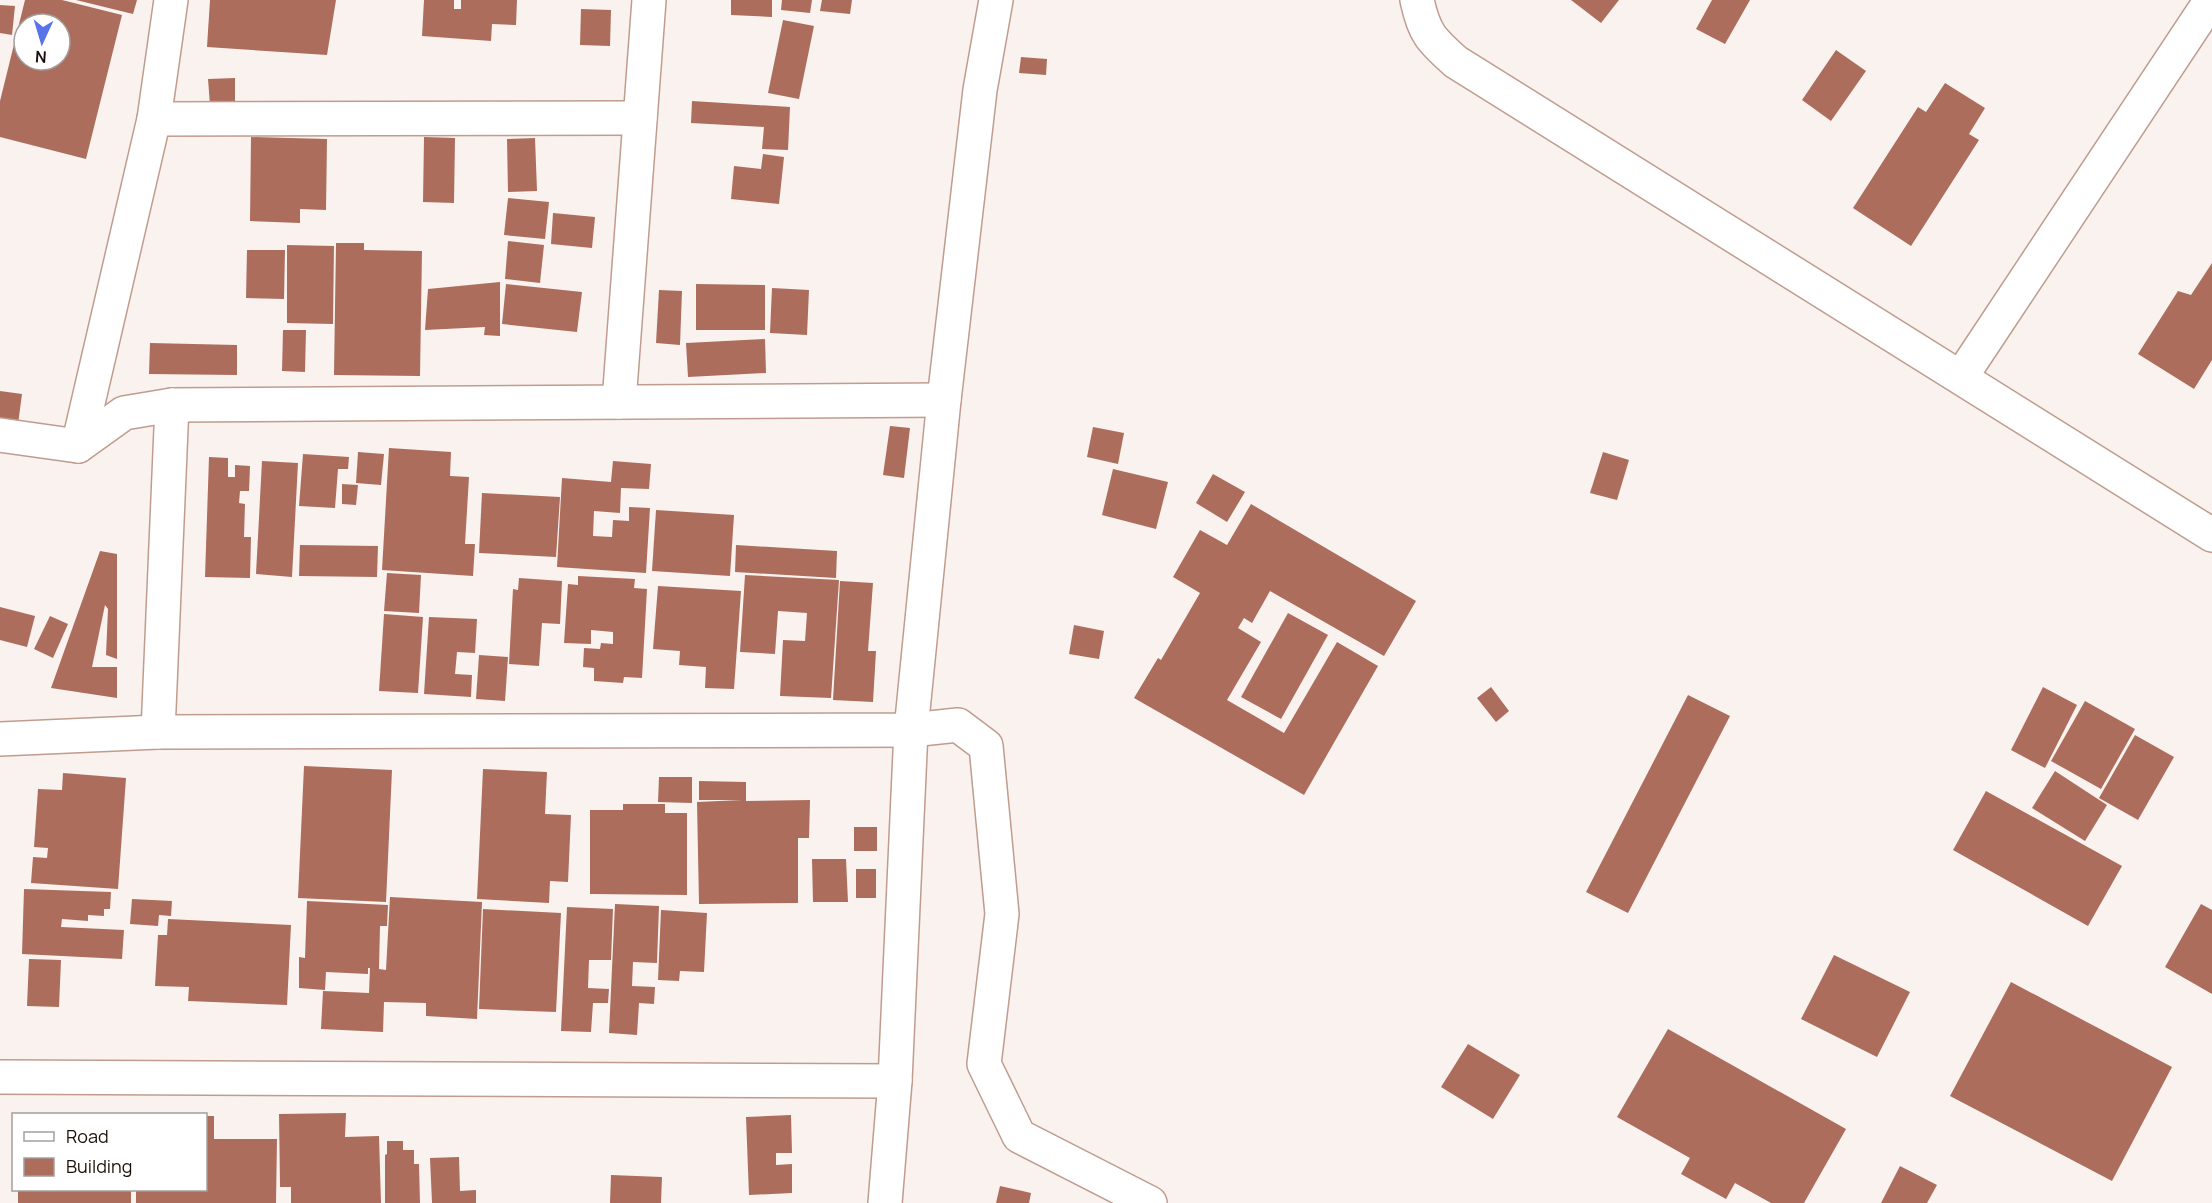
<svg xmlns="http://www.w3.org/2000/svg" width="2212" height="1203" font-family="Manrope,sans-serif">
	<style>
		.building { fill: #ac6d5d; fill-rule: evenodd }
		.lines { fill: none; stroke-linecap: round; stroke-linejoin: round }
		.minor-casing { stroke: #c09c8e; stroke-width: 36 }
		.minor { stroke: #fff; stroke-width: 33 }
	</style>
	<rect width="100%" height="100%" fill="#faf2ef"/>
	<g class="building">
		<path d="M25,0H62L122,15L86,159L0,137V101ZM24,24H60V60H24Z"/>
		<polygon points="76,0 137,0 133,14"/>
		<polygon points="210,0 336,0 327,55 207,47"/>
		<polygon points="424,0 454,0 454,9 461,9 461,0 517,0 516,25 492,24 491,41 422,36"/>
		<polygon points="731,0 772,0 772,17 731,15"/>
		<polygon points="782,0 812,0 810,13 781,10"/>
		<polygon points="822,0 852,0 850,14 820,11"/>
		<polygon points="1571,0 1619,0 1601,23"/>
		<polygon points="1712,0 1750,0 1725,44 1696,29"/>
		<polygon points="0,5 15,6 12,35 0,33"/>
		<polygon points="581,9 611,10 610,46 580,45"/>
		<polygon points="783,20 814,26 799,99 768,93"/>
		<polygon points="1836,50 1866,71 1831,121 1802,100"/>
		<polygon points="1021,57 1047,59 1046,75 1019,73"/>
		<polygon points="235,78 235,104 210,105 208,79"/>
		<polygon points="1945,83 1985,108 1969,134 1979,140 1911,246 1853,208 1918,107 1926,112"/>
		<polygon points="692,101 790,107 788,150 762,149 764,127 691,123"/>
		<polygon points="251,137 327,139 326,210 300,209 300,223 250,221"/>
		<polygon points="424,137 455,138 454,203 423,202"/>
		<polygon points="535,138 537,191 508,192 507,139"/>
		<polygon points="763,154 784,157 779,204 731,199 734,166 761,169"/>
		<polygon points="508,198 549,202 545,239 504,235"/>
		<polygon points="553,213 595,217 592,248 551,244"/>
		<polygon points="508,241 544,245 540,283 505,279"/>
		<polygon points="336,243 364,243 364,250 422,251 420,376 334,375"/>
		<polygon points="287,245 334,246 333,324 287,323"/>
		<polygon points="247,250 285,250 284,299 246,298"/>
		<polygon points="2212,263 2212,360 2194,389 2138,354 2178,291 2191,295"/>
		<polygon points="500,282 500,336 484,335 485,327 425,330 428,289"/>
		<polygon points="506,284 582,292 577,332 502,324"/>
		<polygon points="696,284 765,285 765,330 696,330"/>
		<polygon points="772,288 809,290 807,335 770,333"/>
		<polygon points="659,290 682,291 680,345 656,343"/>
		<polygon points="283,330 306,330 305,372 282,371"/>
		<polygon points="765,339 766,373 688,377 686,343"/>
		<polygon points="150,343 237,345 237,375 149,374"/>
		<polygon points="0,391 22,394 18,424 0,421"/>
		<polygon points="890,426 910,428 904,478 883,475"/>
		<polygon points="1093,427 1124,433 1118,464 1087,457"/>
		<polygon points="389,448 451,452 450,476 469,477 465,544 475,544 473,576 382,570"/>
		<polygon points="358,452 384,454 381,485 356,483"/>
		<polygon points="1603,452 1629,460 1617,500 1590,493"/>
		<polygon points="303,454 349,457 348,469 338,469 335,508 299,506"/>
		<polygon points="209,457 228,458 228,477 235,477 235,465 250,466 249,491 240,491 239,503 245,504 244,537 251,537 250,578 205,577"/>
		<polygon points="262,461 298,463 292,577 256,574"/>
		<polygon points="613,461 651,464 649,489 621,488 620,513 594,511 593,536 612,537 613,520 629,521 629,507 650,508 646,573 557,567 562,478 611,482"/>
		<polygon points="1113,469 1168,482 1156,529 1102,515"/>
		<polygon points="1213,474 1245,492 1227,522 1196,503"/>
		<polygon points="342,484 358,485 356,505 342,504"/>
		<polygon points="482,493 560,497 556,557 479,553"/>
		<polygon points="1251,504 1416,601 1384,656 1270,591 1252,623 1244,618 1238,628 1261,642 1227,700 1284,733 1337,642 1378,666 1304,795 1134,698 1158,658 1161,660 1200,593 1173,577 1200,530 1227,545"/>
		<polygon points="656,510 734,515 730,576 652,571"/>
		<polygon points="300,545 378,546 377,577 299,576"/>
		<polygon points="736,545 837,551 836,578 735,572"/>
		<polygon points="100,551 117,554 117,659 106,655 108,609 105,605 92,667 117,667 117,698 51,688"/>
		<polygon points="387,573 421,575 419,613 384,611"/>
		<polygon points="745,575 839,580 831,698 780,696 783,640 805,641 807,613 778,611 775,654 740,652"/>
		<polygon points="578,576 635,579 634,588 647,589 642,678 624,677 623,683 594,681 594,668 583,667 584,648 600,649 601,643 613,644 613,632 591,630 591,644 564,643 568,584 578,585"/>
		<polygon points="519,578 562,581 560,624 542,623 539,666 509,664 513,589 518,590"/>
		<polygon points="840,581 873,583 868,651 876,651 873,702 833,700"/>
		<polygon points="658,586 741,591 734,689 705,688 706,667 679,665 680,651 653,649"/>
		<polygon points="0,607 35,616 27,647 0,640"/>
		<polygon points="1288,613 1328,635 1281,719 1241,697"/>
		<polygon points="384,614 423,617 418,693 379,691"/>
		<polygon points="50,616 68,624 53,658 34,649"/>
		<polygon points="429,617 477,619 475,653 457,652 455,674 472,675 471,697 424,694"/>
		<polygon points="1074,625 1104,631 1099,659 1069,654"/>
		<polygon points="479,655 508,657 505,701 476,699"/>
		<polygon points="1491,687 1509,711 1496,722 1477,698"/>
		<polygon points="2043,687 2077,705 2045,768 2011,750"/>
		<polygon points="1688,695 1730,716 1628,913 1586,892"/>
		<polygon points="2085,701 2135,729 2101,789 2051,761"/>
		<polygon points="2135,735 2174,757 2138,820 2099,798"/>
		<polygon points="304,766 392,770 386,902 298,898"/>
		<polygon points="483,769 547,772 545,814 571,815 568,882 550,881 549,903 477,899"/>
		<polygon points="2055,771 2107,805 2085,841 2032,808"/>
		<polygon points="63,773 126,778 118,889 31,883 33,857 47,858 48,848 34,847 38,789 62,790"/>
		<polygon points="659,777 692,777 692,803 658,802"/>
		<polygon points="699,781 746,782 746,801 810,800 809,838 798,838 798,903 699,904 697,802 742,800 699,800"/>
		<polygon points="1986,791 2122,866 2088,926 1953,850"/>
		<polygon points="623,804 665,804 665,813 687,813 687,895 590,894 590,810 623,810"/>
		<rect x="854" y="827" width="23" height="24"/>
		<polygon points="812,859 846,859 848,902 813,902"/>
		<rect x="856" y="869" width="20" height="29"/>
		<polygon points="24,889 111,892 110,909 104,909 104,916 88,915 88,921 62,919 61,927 124,930 122,959 22,954"/>
		<polygon points="390,897 482,902 477,1019 426,1016 426,1003 384,1002 383,1032 321,1029 323,991 369,993 370,968 368,968 368,974 326,972 325,990 299,988 299,957 305,958 307,901 388,905 387,926 380,926 379,969 386,970"/>
		<polygon points="132,899 172,901 171,916 159,915 158,926 130,924"/>
		<polygon points="615,904 659,906 657,963 633,962 632,986 655,987 654,1004 639,1003 637,1035 609,1033"/>
		<polygon points="2201,904 2212,910 2212,994 2165,967"/>
		<polygon points="567,907 613,909 611,960 589,960 588,988 609,989 608,1003 593,1003 591,1032 561,1031"/>
		<polygon points="483,909 561,913 556,1012 479,1009"/>
		<polygon points="661,910 707,913 704,972 680,971 679,981 658,980"/>
		<polygon points="168,919 291,925 287,1005 188,1001 189,987 155,986 158,935 167,935"/>
		<polygon points="1834,955 1910,992 1877,1057 1801,1019"/>
		<polygon points="29,959 61,960 59,1007 27,1006"/>
		<polygon points="2011,982 2172,1067 2112,1181 1950,1096"/>
		<polygon points="1668,1029 1846,1129 1804,1203 1771,1203 1735,1183 1726,1199 1681,1174 1690,1158 1617,1117"/>
		<polygon points="1468,1044 1520,1075 1493,1119 1441,1087"/>
		<polygon points="346,1113 345,1137 379,1136 381,1203 291,1203 291,1187 280,1187 279,1114"/>
		<polygon points="791,1115 792,1153 776,1153 776,1165 792,1164 792,1193 749,1195 746,1117"/>
		<polygon points="206,1116 214,1116 214,1139 277,1139 276,1203 136,1203 136,1190 206,1190"/>
		<polygon points="387,1141 403,1141 403,1150 414,1150 414,1164 419,1164 420,1203 385,1203 385,1155 387,1154"/>
		<polygon points="459,1157 460,1191 476,1190 476,1203 432,1203 430,1158"/>
		<polygon points="1900,1166 1937,1185 1927,1203 1881,1203"/>
		<polygon points="611,1175 662,1177 661,1203 610,1203"/>
		<polygon points="1000,1186 1031,1193 1029,1203 996,1203"/>
		<rect x="18" y="1190" width="113" height="13"/>
	</g>
	<g class="lines">
		<defs>
			<g id="minor">
				<path d="M1417,0C1424,33 1431,40 1456,62L2212,535"/>
				<polyline points="154,119 640,118"/>
				<polyline points="1961,377 2211,0"/>
				<polyline points="619,402 649,0"/>
				<polyline points="0,435 78,446 124,413 172,405 944,400"/>
				<polyline points="78,446 154,119 171,0"/>
				<polyline points="158,732 172,405"/>
				<polyline points="0,739 158,732 911,730 958,725 986,746 1002,914 984,1064 1019,1136 1150,1203"/>
				<polyline points="0,1077 895,1081"/>
				<polyline points="885,1203 895,1081 911,730 944,400 980,90 996,0"/>
			</g>
		</defs>
		<use href="#minor" class="minor-casing"/>
		<use href="#minor" class="minor"/>
	</g>
	<rect x="12" y="1113" width="195" height="78" fill="#ffffff" stroke="#a39f9d" stroke-width="1.5"/>
	<rect x="24" y="1132" width="30" height="9" fill="#ffffff" stroke="#a39f9d" stroke-width="1.5"/>
	<text x="66" y="1143" font-size="18" fill="#1a0e09">Road</text>
	<rect x="24" y="1158" width="30" height="18" fill="#ac6d5d" stroke="#a39f9d" stroke-width="1.5"/>
	<text x="66" y="1173" font-size="18" fill="#1a0e09">Building</text>
	<g transform="translate(42 42) rotate(184)"><circle r="28" fill="#ffffff" stroke="#a39f9d" stroke-width="1.5"/>
	<path d="M0-4.5L10 22L0 15L-10 22Z" fill="#5973e9"/>
	<text y="-9" font-size="16" font-weight="bold" text-anchor="middle" fill="#1a0e09">N</text>
	</g>
</svg>
